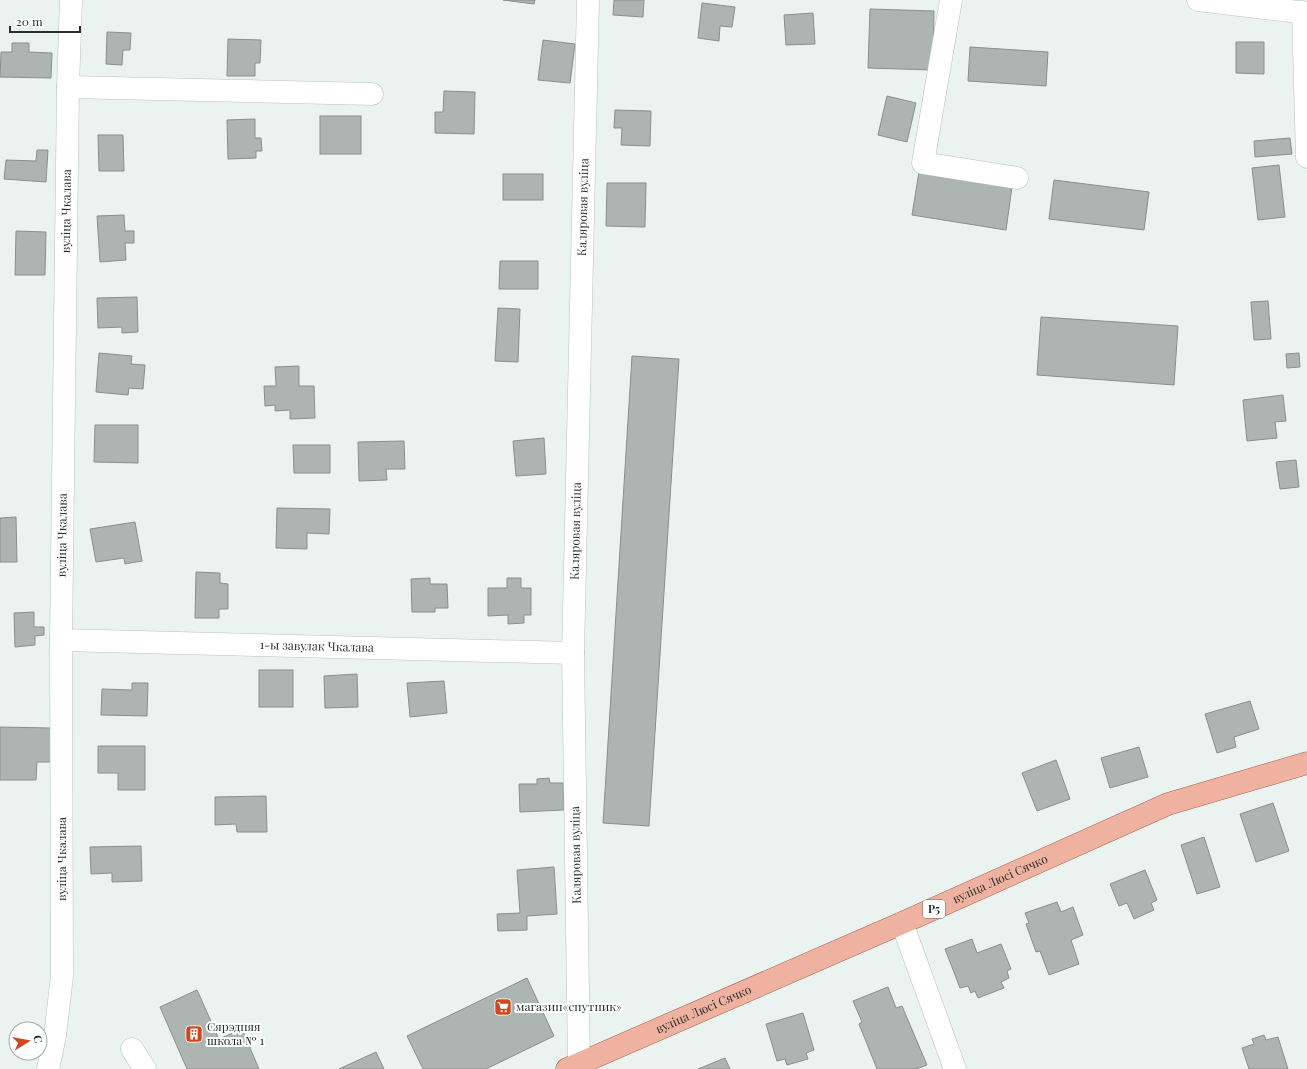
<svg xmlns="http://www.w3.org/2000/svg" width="1307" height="1069" font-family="'Playfair Display',serif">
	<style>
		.building { fill: #adb5b2; stroke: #888f8d }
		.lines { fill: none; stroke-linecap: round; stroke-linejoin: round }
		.minor-casing { stroke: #b8c0bd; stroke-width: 23 }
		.major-casing { stroke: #a5624e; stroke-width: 23 }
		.minor { stroke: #fff; stroke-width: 22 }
		.major { stroke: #f0b2a0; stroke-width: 22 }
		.labels { text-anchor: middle; stroke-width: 4; stroke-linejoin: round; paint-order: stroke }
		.shield { fill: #fcfffe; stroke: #6a6d6c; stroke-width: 1 }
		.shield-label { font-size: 11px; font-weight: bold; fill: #2b2e2d }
		.street-label { font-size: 12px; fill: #2b2e2d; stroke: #fcfffe }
		.poi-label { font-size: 12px; fill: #2b2e2d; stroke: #fcfffe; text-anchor: start }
	</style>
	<rect width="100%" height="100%" fill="#ebf3f0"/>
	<g class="building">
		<polygon points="503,0 535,0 534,4"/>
		<polygon points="614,0 644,0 643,17 613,15"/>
		<polygon points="702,3 735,7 732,27 720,26 719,41 698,38"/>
		<polygon points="870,9 934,11 933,70 868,68"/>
		<polygon points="813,13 815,44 786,45 784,15"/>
		<polygon points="107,32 131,33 130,50 123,50 122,65 106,64"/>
		<polygon points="228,39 261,40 260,63 255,63 255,76 227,76"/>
		<polygon points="543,40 575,44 570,83 538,80"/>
		<polygon points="1236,42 1264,42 1264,74 1236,73"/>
		<polygon points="12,43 29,43 29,52 52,53 51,78 0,77 1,52 12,52"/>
		<polygon points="970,47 1048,52 1046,86 968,81"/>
		<polygon points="444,91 475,92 474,134 435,133 435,112 443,112"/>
		<polygon points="887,96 916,103 907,142 878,135"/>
		<polygon points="615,110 651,111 650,146 621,145 622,128 614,128"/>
		<rect x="320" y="116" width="41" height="38"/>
		<polygon points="255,119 255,138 261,138 262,151 256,151 256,158 228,159 227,120"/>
		<polygon points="98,135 123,135 124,171 99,171"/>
		<polygon points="1290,138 1292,154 1255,157 1254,141"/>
		<polygon points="37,150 48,150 46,182 4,179 6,160 36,161"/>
		<polygon points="1279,165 1285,217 1258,220 1252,168"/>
		<polygon points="919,172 1012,187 1006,230 912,215"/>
		<rect x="503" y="174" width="40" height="26"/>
		<polygon points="1054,180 1149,192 1144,230 1049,219"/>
		<polygon points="607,183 646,183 645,227 606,226"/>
		<polygon points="124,215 125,231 134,231 134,243 125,243 126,260 100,262 97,216"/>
		<polygon points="16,231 46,232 45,275 15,275"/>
		<polygon points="500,261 538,261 538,289 499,289"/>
		<polygon points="137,297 138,332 122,333 122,327 98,328 97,298"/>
		<polygon points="1268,301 1271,339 1254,340 1251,302"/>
		<polygon points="498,308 520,309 518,362 495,361"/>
		<polygon points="1041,317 1178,326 1174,385 1037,375"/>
		<polygon points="99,353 132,356 131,364 145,365 143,389 129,388 128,395 96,392"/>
		<polygon points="1299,353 1300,367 1287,368 1286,354"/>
		<polygon points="632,356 679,359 649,826 603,823"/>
		<polygon points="299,366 299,386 314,386 315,418 290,419 290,410 275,411 275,405 265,406 264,386 276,386 275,367"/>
		<polygon points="1283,395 1286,421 1275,422 1277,438 1247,441 1243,400"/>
		<polygon points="95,425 138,425 138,463 94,462"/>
		<polygon points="544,438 546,474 516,476 513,441"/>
		<polygon points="404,441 405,469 386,469 387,480 359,481 358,442"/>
		<polygon points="293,445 330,445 330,473 294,473"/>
		<polygon points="1296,460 1299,487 1280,489 1276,462"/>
		<polygon points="277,508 330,509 329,534 307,533 307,549 276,548"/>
		<polygon points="16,517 17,562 0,562 0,518"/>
		<polygon points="135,522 142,561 125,564 124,558 96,562 90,529"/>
		<polygon points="196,572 220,573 220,583 228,584 228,609 219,609 219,618 195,618"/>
		<polygon points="430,578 430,584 447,584 448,608 435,608 435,612 412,612 411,579"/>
		<polygon points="507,578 521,578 521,588 531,588 531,615 524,615 524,623 508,624 508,615 488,616 488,588 507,588"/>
		<polygon points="34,612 34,627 44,627 44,635 35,636 35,645 15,647 14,613"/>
		<rect x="259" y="670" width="34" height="37"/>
		<polygon points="357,674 358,707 325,708 324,676"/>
		<polygon points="444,681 447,713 410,717 407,683"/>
		<polygon points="132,683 148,683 147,716 101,715 102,689 132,690"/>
		<polygon points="1250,701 1259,729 1234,737 1236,747 1217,753 1205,714"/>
		<polygon points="0,727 51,728 51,762 37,762 36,780 0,780"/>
		<polygon points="98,746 145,746 145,790 118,790 118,773 98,773"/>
		<polygon points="1139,747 1148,777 1110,788 1101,758"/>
		<polygon points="1056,760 1070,799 1037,811 1022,773"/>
		<polygon points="549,778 550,783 563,783 564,810 520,812 519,784 537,784 537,779"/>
		<polygon points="266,796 267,832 237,832 236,824 215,825 215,797"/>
		<polygon points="1273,803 1289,851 1256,862 1240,814"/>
		<polygon points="1204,837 1220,887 1197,894 1181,845"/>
		<polygon points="141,846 142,881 112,882 112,873 91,874 90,847"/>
		<polygon points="554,867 557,914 527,916 527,930 498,931 497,914 520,913 517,870"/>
		<polygon points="1145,870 1157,900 1151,903 1154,910 1134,919 1127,903 1119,906 1110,884"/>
		<polygon points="1057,902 1061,912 1073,907 1083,935 1071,940 1079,964 1049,975 1040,951 1036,952 1026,924 1029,923 1025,913"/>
		<polygon points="972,939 977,953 1001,944 1011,969 1007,971 1009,978 1001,982 1004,988 978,998 975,991 971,993 968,986 960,988 945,949"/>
		<polygon points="527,978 554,1036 486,1069 423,1069 407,1036"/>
		<polygon points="888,987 896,1008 902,1006 927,1065 916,1069 877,1069 859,1024 862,1022 853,1001"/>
		<polygon points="197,990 219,1039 242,1029 259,1069 187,1069 160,1007"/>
		<polygon points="803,1013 814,1050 806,1053 808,1059 787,1065 785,1059 777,1061 766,1024"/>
		<polygon points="1264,1035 1266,1040 1278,1037 1288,1069 1249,1069 1242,1048 1254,1044 1252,1039"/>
		<polygon points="376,1052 384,1069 339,1069"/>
		<polygon points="725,1058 730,1069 698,1069"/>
	</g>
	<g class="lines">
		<defs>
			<g id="minor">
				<polyline points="951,0 923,163 1017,178"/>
				<polyline points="1198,0 1307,13"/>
				<polyline points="1303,12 1307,157"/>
				<polyline points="68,87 372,94"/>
				<path id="s1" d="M61,640L573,653"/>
				<polyline points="902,923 955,1069"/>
				<polyline points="132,1049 145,1069"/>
				<path id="s2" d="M579,1063L573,653L588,0"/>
				<path id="s3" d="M48,1069L55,1036L62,976L61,640L68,87L71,0"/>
			</g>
			<g id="major">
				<path id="s4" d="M567,1069L902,923L1168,804L1307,763"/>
			</g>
		</defs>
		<use href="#minor" class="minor-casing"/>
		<use href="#major" class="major-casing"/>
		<use href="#minor" class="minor"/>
		<use href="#major" class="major"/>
	</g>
	<defs>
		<symbol id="supermarket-square" viewBox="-11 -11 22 22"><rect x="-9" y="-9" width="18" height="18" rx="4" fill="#cf471d" stroke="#fcfffe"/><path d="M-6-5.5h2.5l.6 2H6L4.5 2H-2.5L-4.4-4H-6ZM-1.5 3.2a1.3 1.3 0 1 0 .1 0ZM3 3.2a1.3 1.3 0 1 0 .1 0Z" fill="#fff"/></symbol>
		<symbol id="building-square" viewBox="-11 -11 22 22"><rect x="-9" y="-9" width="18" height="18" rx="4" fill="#cf471d" stroke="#fcfffe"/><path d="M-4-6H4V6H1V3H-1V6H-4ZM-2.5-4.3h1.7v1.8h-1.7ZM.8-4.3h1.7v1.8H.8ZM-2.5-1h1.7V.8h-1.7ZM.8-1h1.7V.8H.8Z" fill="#fff"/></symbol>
	</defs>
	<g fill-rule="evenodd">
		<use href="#supermarket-square" x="493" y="997" width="20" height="20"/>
		<use href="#building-square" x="184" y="1024" width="20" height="20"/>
	</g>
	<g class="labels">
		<rect class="shield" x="923" y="900" width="22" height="18" rx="3"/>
		<g class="shield-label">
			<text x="934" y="913">Р5</text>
		</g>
		<g class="street-label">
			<text dy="4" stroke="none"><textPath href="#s2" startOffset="856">Каляровая вуліца</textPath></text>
			<text dy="4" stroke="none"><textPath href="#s3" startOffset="859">вуліца Чкалава</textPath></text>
			<text dy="4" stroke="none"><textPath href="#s2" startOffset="532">Каляровая вуліца</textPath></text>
			<text dy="4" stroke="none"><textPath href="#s3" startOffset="535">вуліца Чкалава</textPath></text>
			<text dy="4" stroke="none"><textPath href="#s1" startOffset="256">1-ы завулак Чкалава</textPath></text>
			<text transform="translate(576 855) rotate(-91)" y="4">Каляровая вуліца</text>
			<text transform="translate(62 859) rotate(-90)" y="4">вуліца Чкалава</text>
			<text dy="4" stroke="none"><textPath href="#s4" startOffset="473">вуліца Люсі Сячко</textPath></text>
			<text dy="4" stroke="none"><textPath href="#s4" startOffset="149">вуліца Люсі Сячко</textPath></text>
		</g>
		<g class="poi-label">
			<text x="516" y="1011">магазин«спутник»</text>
			<text x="207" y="1031">Сярэдняя<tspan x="207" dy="14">школа № 1</tspan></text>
		</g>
	</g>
	<g transform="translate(28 1041) rotate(79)"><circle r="19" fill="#fcfffe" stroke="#a8abaa"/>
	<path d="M0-3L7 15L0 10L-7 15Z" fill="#cf471d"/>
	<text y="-6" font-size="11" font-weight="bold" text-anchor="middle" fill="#2b2e2d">С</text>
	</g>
	<path d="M10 26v6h70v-6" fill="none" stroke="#2b2e2d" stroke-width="2"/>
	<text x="16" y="26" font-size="12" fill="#2b2e2d" stroke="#fcfffe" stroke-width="3" paint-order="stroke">20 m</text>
</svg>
